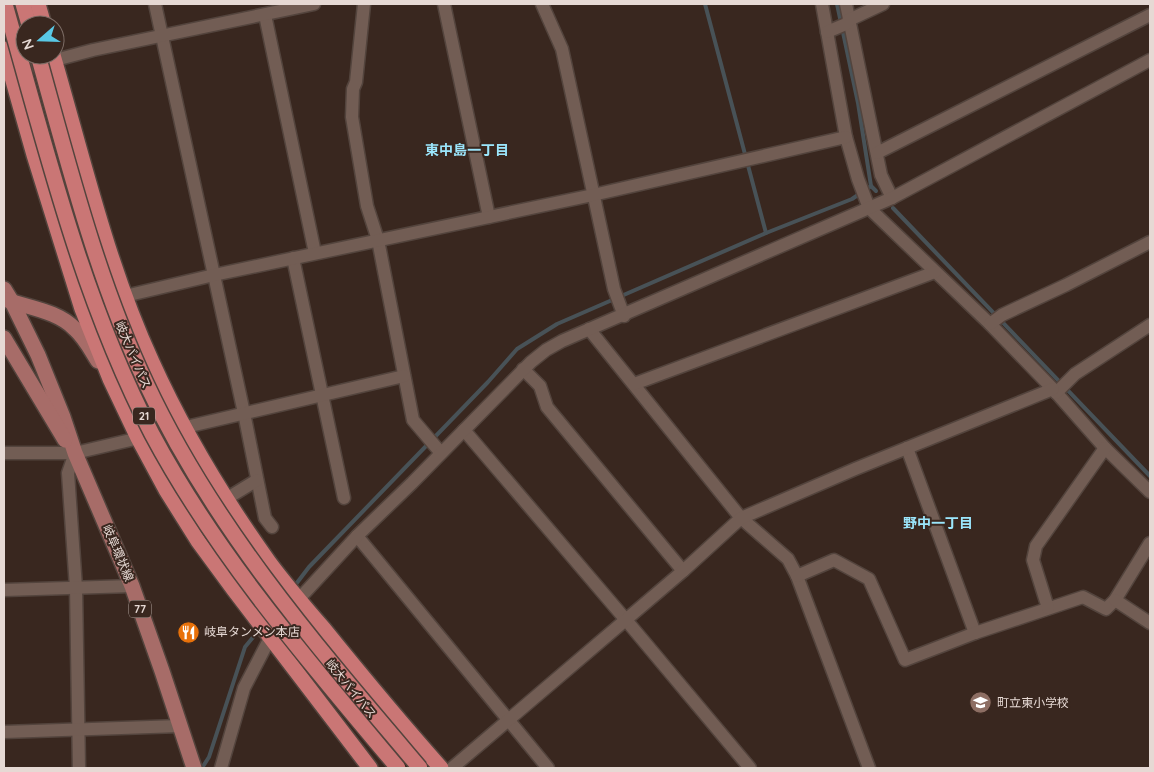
<svg xmlns="http://www.w3.org/2000/svg" width="1154" height="772" font-family="Quicksand,'Noto Sans JP',sans-serif">
	<style>
		.lines { fill: none; stroke-linecap: round; stroke-linejoin: round }
		.stream { stroke: #485257; stroke-width: 4 }
		.minor-casing { stroke: #53443d; stroke-width: 15 }
		.major-casing { stroke: #53443d; stroke-width: 18 }
		.highway-casing { stroke: #53443d; stroke-width: 18 }
		.minor { stroke: #725d54; stroke-width: 12 }
		.major { stroke: #a76c68; stroke-width: 15 }
		.highway { stroke: #ca7675; stroke-width: 15 }
		.highway-bridge-casing { stroke: #53443d; stroke-width: 18; stroke-linecap: butt }
		.highway-bridge { stroke: #ca7675; stroke-width: 15 }
		.labels { text-anchor: middle; stroke-width: 4; stroke-linejoin: round; paint-order: stroke }
		.shield { fill: #39271f; stroke: #b2a49e; stroke-width: 1 }
		.shield-label { font-size: 11px; font-weight: bold; fill: #e6d9d4 }
		.street-label { font-size: 12px; fill: #e6d9d4; stroke: #39271f }
		.poi-label { font-size: 12px; fill: #e6d9d4; stroke: #39271f; text-anchor: start }
		.neighbourhood-label { font-size: 14px; font-weight: bold; fill: #9be6fc; stroke: #39271f }
	</style>
	<rect width="100%" height="100%" fill="#39271f"/>
	<g class="lines">
		<g class="stream">
			<polyline points="705,4 766,233"/>
			<polyline points="837,4 858,103 871,186 876,191"/>
			<polyline points="893,208 1150,476"/>
			<polyline points="293,588 309,567 488,382 517,349 557,324 766,233 852,199 871,186"/>
			<polyline points="202,768 209,757 245,647 259,630"/>
		</g>
		<defs>
			<g id="minor">
				<polyline points="155,4 244,413 265,518 272,527"/>
				<polyline points="364,4 356,82 353,89 352,117 367,206 378,240 413,420 441,453"/>
				<polyline points="444,4 489,217"/>
				<polyline points="542,4 562,49 614,289 624,316"/>
				<polyline points="822,4 846,137 858,179 869,208 990,324 1053,389 1105,448 1150,492"/>
				<polyline points="846,4 881,175 892,198"/>
				<polyline points="265,15 315,253"/>
				<polyline points="827,32 846,24 849,20 883,4"/>
				<polyline points="14,71 93,50 314,4"/>
				<polyline points="877,153 1150,15"/>
				<polyline points="293,258 344,498"/>
				<polyline points="125,296 214,275 593,195 846,137"/>
				<polyline points="990,324 1002,315 1066,285 1150,242"/>
				<polyline points="589,329 741,518 788,559 797,576 869,768"/>
				<polyline points="523,369 540,386 547,407 683,571"/>
				<polyline points="634,384 935,272"/>
				<polyline points="1056,393 1075,374 1150,325"/>
				<polyline points="464,430 626,620 750,768"/>
				<polyline points="907,448 975,633"/>
				<polyline points="4,453 75,453 404,376"/>
				<polyline points="75,453 68,473 76,588 79,768"/>
				<polyline points="226,499 257,480"/>
				<polyline points="357,536 548,768"/>
				<polyline points="797,576 834,560 869,579 905,660 975,633 1083,597 1106,609 1115,600 1150,543"/>
				<polyline points="4,590 132,586"/>
				<polyline points="1115,600 1150,623"/>
				<polyline points="1048,608 1033,560 1036,546 1105,448"/>
				<polyline points="4,732 180,726"/>
				<polyline points="221,768 244,688 269,640 299,599 357,536 412,483 531,362 546,350 562,341 892,198 1150,60"/>
				<polyline points="452,768 683,571 741,518 855,469 1053,389"/>
			</g>
			<g id="major">
				<polyline points="4,289 12,302 38,355 63,417 75,453 132,586 162,671 194,768"/>
				<path d="M7,300C29,308 58,311 75,329C85,338 91,350 98,361"/>
				<polyline points="4,338 65,440"/>
			</g>
			<g id="highway">
				<polyline points="23,4 29,25"/>
				<polyline points="38,4 44,25"/>
				<polyline points="4,49 34,155 82,309 110,379 138,438 166,490 198,541 234,590 370,768"/>
				<path d="M53,55C83,158 107,264 152,362C184,433 224,499 269,562C286,585 305,607 324,629C362,676 401,723 441,768"/>
			</g>
		</defs>
		<use href="#minor" class="minor-casing"/>
		<use href="#major" class="major-casing"/>
		<use href="#highway" class="highway-casing"/>
		<use href="#minor" class="minor"/>
		<use href="#major" class="major"/>
		<use href="#highway" class="highway"/>
		<defs>
			<g id="highway-bridge">
				<path d="M5,4C46,149 82,299 152,434C217,556 309,662 398,768"/>
				<path d="M38,55C69,166 97,279 146,383C213,527 318,648 420,768"/>
			</g>
		</defs>
		<use href="#highway-bridge" class="highway-bridge-casing"/>
		<use href="#highway-bridge" class="highway-bridge"/>
	</g>
	<defs>
		<symbol id="restaurant-disc" viewBox="-11 -11 22 22"><circle r="9.5" fill="#e8710a" stroke="#39271f"/><path d="M-5-6h1v4h1v-4h1v4h1v-4h1v5L-1.5 .5V6h-2V.5L-5-1ZM5-6V6H3V1.5H1.5Q1.5-4 5-6Z" fill="#fff"/></symbol>
		<symbol id="school-disc" viewBox="-11 -11 22 22"><circle r="9.5" fill="#8d6e63" stroke="#39271f"/><path d="M0-5L7-2L0 1L-7-2ZM-4 1L0 2.5L4 1V4Q0 6-4 4Z" fill="#fff"/></symbol>
	</defs>
	<g fill-rule="evenodd">
		<use href="#restaurant-disc" x="176" y="620" width="25" height="25"/>
		<use href="#school-disc" x="968" y="690" width="25" height="25"/>
	</g>
	<g class="labels">
		<g class="shield">
			<rect x="133" y="407.5" width="22" height="17" rx="4"/>
			<rect x="129" y="600.5" width="22" height="17" rx="4"/>
		</g>
		<g class="shield-label">
			<text x="144" y="420">21</text>
			<text x="140" y="613">77</text>
		</g>
		<g class="street-label">
			<text transform="translate(133 355) rotate(67)" y="4">岐大バイパス</text>
			<text transform="translate(118 553) rotate(67)" y="4">岐阜環状線</text>
			<text transform="translate(351 689) rotate(51)" y="4">岐大バイパス</text>
		</g>
		<g class="poi-label">
			<text x="204" y="636">岐阜タンメン本店</text>
			<text x="997" y="707">町立東小学校</text>
		</g>
		<g class="neighbourhood-label">
			<text x="467" y="155">東中島一丁目</text>
			<text x="938" y="528">野中一丁目</text>
		</g>
	</g>
	<rect width="1154" height="772" fill="none" stroke="#e6d9d4" stroke-width="10"/>
	<g transform="translate(40 40) rotate(250)"><circle r="24" fill="#39271f" stroke="#7e6e67"/>
	<path d="M0-4L9 19L0 12L-9 19Z" fill="#59c8e5"/>
	<text y="-8" font-size="14" font-weight="bold" text-anchor="middle" fill="#e6d9d4">N</text>
	</g>
</svg>
